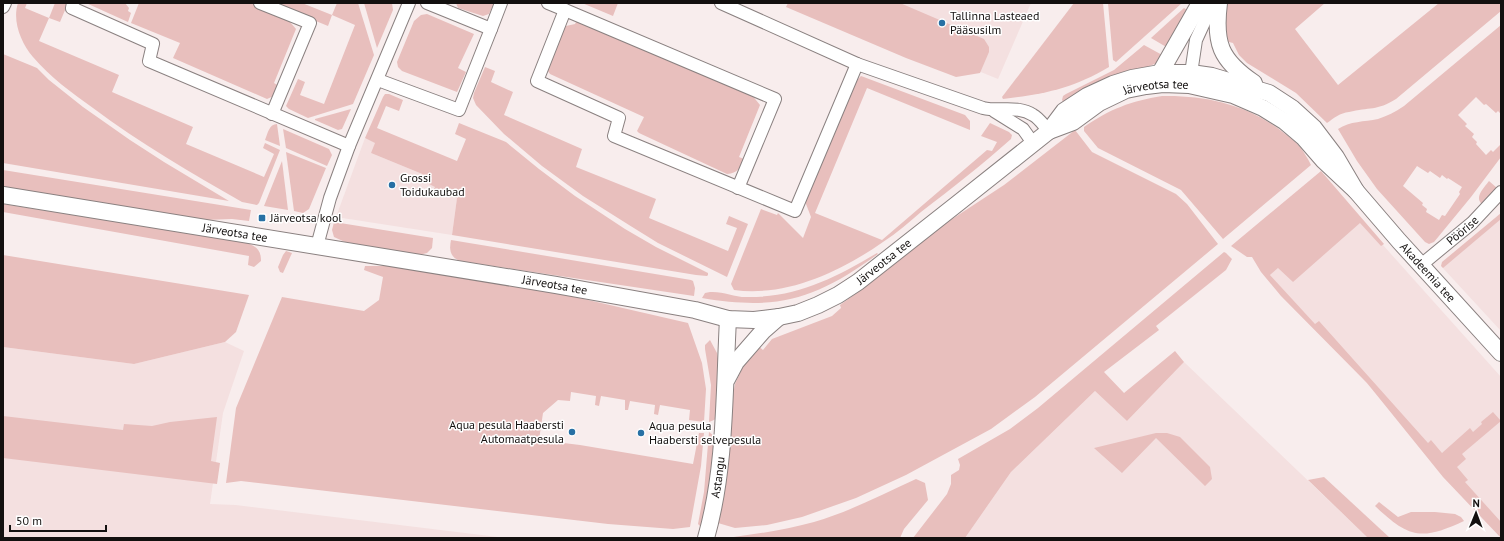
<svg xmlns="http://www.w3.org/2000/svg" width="1504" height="541" font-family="'PT Sans',sans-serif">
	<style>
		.built { fill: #f4e0e0 }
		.green { fill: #e8bfbd; fill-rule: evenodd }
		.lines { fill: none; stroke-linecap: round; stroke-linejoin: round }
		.street-casing { stroke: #8a8180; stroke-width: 14 }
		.secondary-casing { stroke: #8a8180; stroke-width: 18 }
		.street { stroke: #fff; stroke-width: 12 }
		.secondary { stroke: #fff; stroke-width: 16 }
		.poi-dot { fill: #2770a4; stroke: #fff; stroke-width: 1.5 }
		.labels { text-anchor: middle; stroke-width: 3; stroke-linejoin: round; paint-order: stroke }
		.poi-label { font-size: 12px; fill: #13100f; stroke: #fff; text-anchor: start }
		.street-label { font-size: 12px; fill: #13100f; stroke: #fff }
	</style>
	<rect width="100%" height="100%" fill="#f8eded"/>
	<g class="built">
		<polygon points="811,3 1031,3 998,79"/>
		<polygon points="365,138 376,143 371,153 432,178 435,187 434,189 457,198 452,235 336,217"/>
		<polygon points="1348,206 1501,377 1501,533 1270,275"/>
		<polygon points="1501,217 1501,331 1442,267"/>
		<polygon points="225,342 244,351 223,413 210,504 236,505 506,538 3,538 3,347 134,364"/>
		<polygon points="1184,362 1368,538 965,538 1011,472 1095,391 1127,421"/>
	</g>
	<g class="green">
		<path d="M18,3H27L25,8L49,18L55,3H68L60,22L49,18L39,41L119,75L112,92L193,127L186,144L264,177L274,154L263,148L265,143L280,150L259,203L257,205L242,202C191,173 140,143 93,108C72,93 50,77 33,57C21,43 12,21 18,3Z"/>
		<polygon points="86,3 125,3 129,8 128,11 131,13 128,22"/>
		<polygon points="139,3 254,3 284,15 296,29 274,83 279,86 276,95 267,99 173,58 180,43 131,23"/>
		<polygon points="272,3 302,3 332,15 337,3 358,3 374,55 353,104 308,118 289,109 286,106 298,79 305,82 300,95 324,104 355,25 332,15 328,26"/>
		<polygon points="364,3 392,3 393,10 377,48"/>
		<polygon points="456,3 494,3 489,14 483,16 458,8"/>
		<polygon points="582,3 618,3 613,16"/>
		<polygon points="788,3 900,3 984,39 989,47 989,52 980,73 956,77 906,58 786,7"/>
		<path d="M1074,3H1103L1109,67C1072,89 1044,94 1003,99L1002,97Z"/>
		<polygon points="1108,3 1182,3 1116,62 1113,60"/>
		<path d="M1227,3H1325L1295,29L1338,85L1439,3H1501V11L1396,99C1377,111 1369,107 1349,112C1340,113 1334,118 1327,123L1296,93L1247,63L1239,55L1233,43L1225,41L1223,14Z"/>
		<polygon points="1184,8 1187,10 1168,48 1151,38"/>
		<polygon points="427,14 474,34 458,68 466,72 457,92 402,71 398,67 397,62 414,21 421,15"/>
		<path d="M578,18L747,89L760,105L739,157L744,159C740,168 738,173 727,174L639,133L637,131L644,117L550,74L547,70L561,30L566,26L575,24Z"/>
		<path d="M1501,25V114L1498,111L1496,113L1486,104L1484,105L1476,97L1458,115L1467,124L1465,126L1474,134L1472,137L1477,142L1476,144L1486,155L1491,150L1493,152L1501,144V157L1471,197L1434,242L1429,244L1425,242L1377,189L1357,161L1338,129C1350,121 1364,122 1378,119C1387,116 1395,112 1404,106ZM1417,166L1428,173L1430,171L1440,178L1442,175L1447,179L1448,178L1462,187L1459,192L1460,194L1445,216L1442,215L1439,220L1426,212L1427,209L1422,205L1423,203L1403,186Z"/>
		<polygon points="1144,45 1164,56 1159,62 1064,103 1062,100 1063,96 1066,94 1114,70"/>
		<polygon points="3,54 37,68 49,80 83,107 130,140 164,162 229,201 3,163"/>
		<polygon points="485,67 495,71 491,82 513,92 504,115 582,149 576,167 656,199 649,218 728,251 737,228 726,224 729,216 748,224 727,277 658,243 629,225 583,196 542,166 504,134 476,105 473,98 474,93"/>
		<path d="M861,76L965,115L970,121V130L867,88L815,213L882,240L987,150L992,151L997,142L981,136L990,123L1009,132L1012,135L1011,139C982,165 952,188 921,212C909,222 897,233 883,242C840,272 787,297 734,290L731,284L761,209L777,215L778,213L803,238L811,217L806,204V200L855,82Z"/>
		<polygon points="385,94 389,94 403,100 399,111 386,106 377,128 457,161 466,139 455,134 459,123 506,142 539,169 575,196 625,229 656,247 708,273 708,275 707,276 696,275 452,235 457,198 434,189 435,187 429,184 432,178 371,153 375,143 365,138 383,97"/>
		<path d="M1162,96C1206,95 1249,105 1284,133C1289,137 1295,141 1300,147C1304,152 1308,159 1311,165L1223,239L1181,190L1098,148L1084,131V127C1110,109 1131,101 1162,96Z"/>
		<polygon points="351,109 342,129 338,130 315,120 315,119"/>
		<path d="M277,124L280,146L265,140C268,133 269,124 277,124Z"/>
		<polygon points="283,129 329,149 332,155 327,166 286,148"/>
		<polygon points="1075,130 1092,152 1176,194 1187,204 1218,244 1035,397 991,429 906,475 856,498 802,517 767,525 735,528 718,523 727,463 732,400 735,384 743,366 757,345 763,350 772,339 832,316 841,308 840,305 862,289 940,227 1004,185"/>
		<polygon points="286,152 326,168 309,209 303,213 294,211"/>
		<polygon points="282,161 288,210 264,206"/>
		<polygon points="3,170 251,210 249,221 232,219 205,220 3,188"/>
		<polygon points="1321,171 1384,244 1381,246 1360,223 1293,282 1278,268 1270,275 1315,324 1319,321 1428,443 1431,440 1442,453 1470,428 1473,432 1482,424 1481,422 1493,412 1501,421 1462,454 1466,459 1457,467 1468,480 1465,482 1501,522 1501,538 1443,477 1367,383 1281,296 1261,272 1252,257 1247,257 1231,246"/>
		<path d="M1489,181L1497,188L1482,204C1474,197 1484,188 1489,181Z"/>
		<path d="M3,204L246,242C256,247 261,249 261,261L254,267L248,265L249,256L3,212Z"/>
		<polygon points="1501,213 1501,219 1443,268 1441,266 1442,262"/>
		<polygon points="334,222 433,238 432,248 427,253 419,255 345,242 334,237 332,230"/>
		<path d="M451,240L691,280L693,281L695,288L694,296L460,261C450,257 449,250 451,240Z"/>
		<polygon points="286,251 292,253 283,273 280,272 278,267 283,255"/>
		<polygon points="1224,252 1226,253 1232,259 1226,270 1156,326 1159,330 1104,372 1124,393 1175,351 1184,362 1127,421 1095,391 1011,472 965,538 913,538 947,494 951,484 951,475 959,470 960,465 958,459 1010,429 1038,408"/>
		<path d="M877,253L878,254C816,299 779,311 702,298L705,293L710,292C722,291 734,297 746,297C796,298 835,278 877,253Z"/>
		<polygon points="3,255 249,295 236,332 225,342 134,364 3,347"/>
		<polygon points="365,266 391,266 562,294 688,323 702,363 706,389 704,422 689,420 690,410 660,405 658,415 654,414 655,405 630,401 628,410 625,410 625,400 601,396 599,406 595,405 596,396 571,392 570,401 558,400 543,413 539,440 580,445 693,464 699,433 704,433 701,466 690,527 673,529 608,524 241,481 226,483 236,408 282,297 364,311 379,300 383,277 364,270"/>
		<polygon points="710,340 717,353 719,364 716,418 714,420 709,422 711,385 705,349 705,345"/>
		<polygon points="3,416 123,430 124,424 152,426 170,422 217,417 211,461 220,463 217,484 3,458"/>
		<path d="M709,432L714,436C712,467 707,497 701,527L698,524L704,492Z"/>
		<polygon points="1156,433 1167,433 1180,437 1210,467 1212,479 1205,486 1156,438 1122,473 1094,448"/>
		<polygon points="1324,477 1390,538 1368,538 1308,480"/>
		<path d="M916,479L925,483L928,500L904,529L900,538H727C756,534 785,530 814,522C849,512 883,494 916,479Z"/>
		<path d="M1379,502L1398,517L1411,512H1435L1455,514L1461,517L1464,521C1421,541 1409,538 1375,506Z"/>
	</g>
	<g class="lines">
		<defs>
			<g id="street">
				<polyline points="73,3 72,8 153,44 149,61 349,146"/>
				<polyline points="260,3 310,23 272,114"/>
				<polyline points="427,3 491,29 501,3"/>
				<polyline points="548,3 565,10 537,81 619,118 614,136 795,211 857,64"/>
				<path d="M721,3L857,64L983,108C1000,112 1018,105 1033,115C1039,118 1044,126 1049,131"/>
				<polyline points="3,7 5,3"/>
				<polyline points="565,10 775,99 738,188"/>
				<polyline points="378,80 459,110 491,29"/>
				<polyline points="1190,80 1196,40 1213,3"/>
				<polyline points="994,111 1023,129 1033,143"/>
				<polyline points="317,246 330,198 349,146 409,3"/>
				<path id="s1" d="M1421,265L1472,223L1501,192"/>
			</g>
			<g id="secondary">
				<path d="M1219,3C1214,43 1220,60 1254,83"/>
				<polyline points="1160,73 1200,3"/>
				<path id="s2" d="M1049,131L1073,122L1099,103L1126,90L1146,86L1163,84L1189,85L1233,95L1263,108L1284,121L1304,138L1324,161L1356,191L1399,241L1501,353"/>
				<path id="s3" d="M3,195L556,285L695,310L728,319L754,320L779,317L798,313L818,305L838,295L858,282L957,204L1049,131L1064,111L1087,96L1113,84L1132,78L1160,73H1191L1212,76L1269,93L1292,108L1314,128L1336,157L1356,191"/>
				<polyline points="727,379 736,362 763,331 779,317"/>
				<path id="s4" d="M706,538C726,468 724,392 728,319"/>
			</g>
		</defs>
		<use href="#street" class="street-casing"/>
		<use href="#secondary" class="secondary-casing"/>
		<use href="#street" class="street"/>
		<use href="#secondary" class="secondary"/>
	</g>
	<g class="poi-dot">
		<circle cx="942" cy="23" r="4"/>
		<circle cx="392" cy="185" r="4"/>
		<rect x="258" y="214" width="8" height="8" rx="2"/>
		<circle cx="572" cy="432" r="4"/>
		<circle cx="641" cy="433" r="4"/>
	</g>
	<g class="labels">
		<g class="poi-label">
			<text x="950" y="20">Tallinna Lasteaed<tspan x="950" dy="14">Pääsusilm</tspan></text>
			<text x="400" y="182">Grossi<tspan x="400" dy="14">Toidukaubad</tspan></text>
			<text x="270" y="222">Järveotsa kool</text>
			<text x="564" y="429" text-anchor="end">Aqua pesula Haabersti<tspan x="564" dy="14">Automaatpesula</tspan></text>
			<text x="649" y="430">Aqua pesula<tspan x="649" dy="14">Haabersti selvepesula</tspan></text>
		</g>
		<g class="street-label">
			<text dy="4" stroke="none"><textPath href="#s2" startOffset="118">Järveotsa tee</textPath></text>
			<text dy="4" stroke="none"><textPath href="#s1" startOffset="54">Pöörise</textPath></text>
			<text dy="4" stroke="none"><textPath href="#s3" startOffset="235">Järveotsa tee</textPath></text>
			<text dy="4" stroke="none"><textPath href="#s3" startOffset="907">Järveotsa tee</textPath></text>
			<text dy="4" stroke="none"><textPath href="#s2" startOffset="463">Akadeemia tee</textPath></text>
			<text dy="4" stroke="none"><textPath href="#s3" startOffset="559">Järveotsa tee</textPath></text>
			<text dy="4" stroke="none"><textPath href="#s4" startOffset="62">Astangu</textPath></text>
		</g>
	</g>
	<rect width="1504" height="541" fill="none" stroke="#13100f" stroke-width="8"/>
	<g transform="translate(1476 513) rotate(1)" stroke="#ffffff" stroke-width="3" paint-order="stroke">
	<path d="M0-3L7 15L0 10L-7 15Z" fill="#13100f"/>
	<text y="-6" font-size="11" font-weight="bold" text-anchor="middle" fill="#13100f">N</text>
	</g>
	<path d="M10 525v6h96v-6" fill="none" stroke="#13100f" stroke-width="2"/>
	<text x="16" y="525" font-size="12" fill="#13100f" stroke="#ffffff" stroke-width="3" paint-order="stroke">50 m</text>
</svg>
